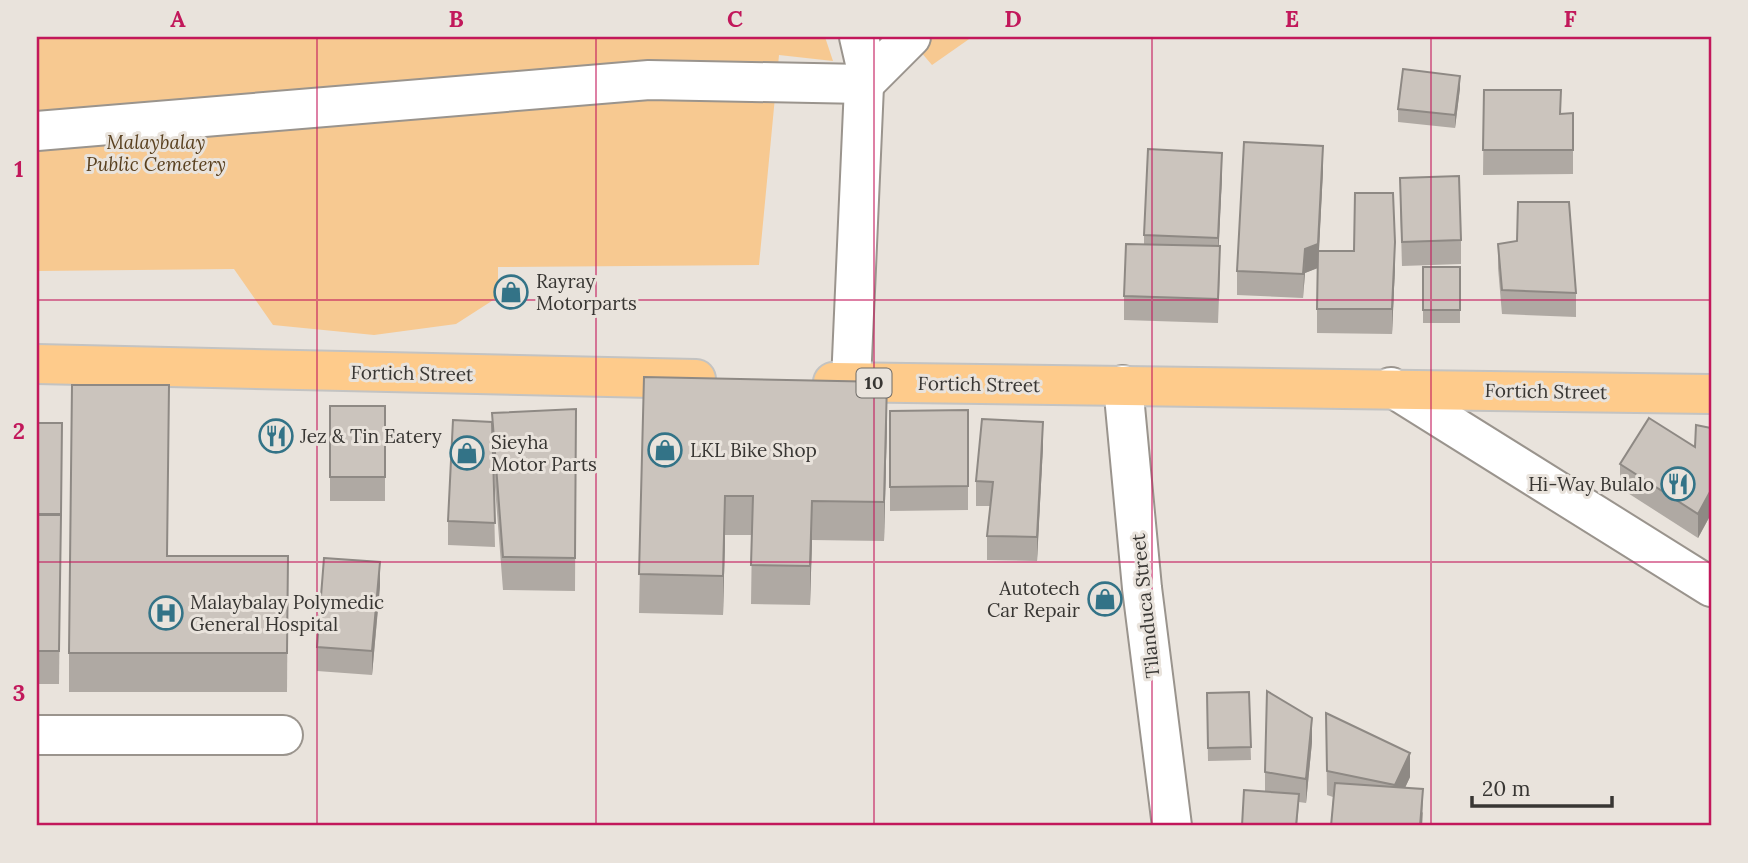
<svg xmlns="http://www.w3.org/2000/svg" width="1748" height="863" font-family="Lora,serif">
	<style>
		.green { fill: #f7c991 }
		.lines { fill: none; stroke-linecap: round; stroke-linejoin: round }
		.minor-casing { stroke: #9a948d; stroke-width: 42 }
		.highway-casing { stroke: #c3c3c2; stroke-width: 42 }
		.minor { stroke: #fff; stroke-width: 38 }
		.highway { stroke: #fecb8b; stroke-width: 38 }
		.wall { fill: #afa9a3 }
		.shaded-wall { fill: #8e8984 }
		.building { fill: #cbc4bd; stroke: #8e8984; stroke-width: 2 }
		.grid { fill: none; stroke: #c2185b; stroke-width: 2; stroke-opacity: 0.55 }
		.labels { text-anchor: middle; stroke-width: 6; stroke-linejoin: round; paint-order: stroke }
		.shield { fill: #e9e3dc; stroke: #6d6a66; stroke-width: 2 }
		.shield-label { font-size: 18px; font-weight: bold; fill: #383633 }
		.park-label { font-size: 19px; font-style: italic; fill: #59401f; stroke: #e9e3dc }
		.poi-label { font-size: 19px; fill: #383633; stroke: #e9e3dc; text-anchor: start }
		.street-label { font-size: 19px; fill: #383633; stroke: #e9e3dc }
		.neatline { fill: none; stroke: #c2185b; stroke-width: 2.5 }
		.grid-label { font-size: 23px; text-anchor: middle; font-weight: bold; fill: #c2185b }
	</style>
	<rect width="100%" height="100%" fill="#e9e3dc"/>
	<g class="green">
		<polygon points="37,37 825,37 833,61 779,55 759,265 498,267 498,297 456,324 374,335 273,325 234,269 37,271"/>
		<polygon points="908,37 972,37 932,65"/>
	</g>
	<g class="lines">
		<defs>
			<g id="minor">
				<polyline points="37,131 649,80 864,84 911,37"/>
				<polyline points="851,382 865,63 859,37"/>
				<polyline points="1123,385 1142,588 1172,826"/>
				<polyline points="1391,387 1711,587"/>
				<polyline points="37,735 283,735"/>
			</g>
			<g id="highway">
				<polyline points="37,364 696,379"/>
				<polyline points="833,382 1711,394"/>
			</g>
		</defs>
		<use href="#minor" class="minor-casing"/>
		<use href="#highway" class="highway-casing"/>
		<use href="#minor" class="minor"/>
		<use href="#highway" class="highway"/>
	</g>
	<g class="wall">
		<polygon points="1460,88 1455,128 1398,122 1398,109"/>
		<polygon points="1484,90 1561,114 1573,113 1573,174 1483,175"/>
		<polygon points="1323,170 1319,251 1395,266 1392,334 1317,333 1317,268 1305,273 1303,298 1237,295 1237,271"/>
		<polygon points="1222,177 1218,246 1220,270 1218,323 1124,320 1124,296 1144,244 1144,235"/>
		<polygon points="1400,202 1461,240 1461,264 1402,266"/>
		<polygon points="1517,241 1576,293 1576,317 1502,314 1498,268 1498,244"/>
		<rect x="1423" y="267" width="37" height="56"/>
		<polygon points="644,377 887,421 884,541 812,540 810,605 751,604 752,535 725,535 723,615 639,613"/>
		<rect x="330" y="406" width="55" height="95"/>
		<polygon points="576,409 575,591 503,590 493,461 495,547 448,545 448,521 492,422 492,413"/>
		<polygon points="968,410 968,510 890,511 890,411"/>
		<polygon points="37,423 62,423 59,684 37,684"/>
		<polygon points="1711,428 1711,514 1698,538 1620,488 1620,464 1695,447"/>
		<polygon points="1043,446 1037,561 987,560 987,536 990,506 976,506 976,481"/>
		<polygon points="168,556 288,556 287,692 69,692 69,653"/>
		<polygon points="380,586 372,675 317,671 317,647"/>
		<polygon points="1249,692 1251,760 1208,761 1207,693"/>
		<polygon points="1326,713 1410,777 1405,788 1423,813 1422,826 1331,826 1333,797 1327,795"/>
		<polygon points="1312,742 1306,803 1299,802 1297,826 1242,826 1265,792 1265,772"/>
	</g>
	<g class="shaded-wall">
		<polygon points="1460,76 1460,88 1455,128 1455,115"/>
		<polygon points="1323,146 1323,170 1318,268 1305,273 1303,298 1305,249"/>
		<polygon points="1222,153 1222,177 1218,262 1218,238"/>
		<polygon points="1395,242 1395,266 1392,334 1392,309"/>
		<polygon points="887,382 887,421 884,541 884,502"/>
		<polygon points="1043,422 1043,446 1037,561 1037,537"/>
		<polygon points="1711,490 1711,514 1698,538 1698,514"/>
		<polygon points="725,496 725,535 723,615 723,576"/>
		<polygon points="812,501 812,540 810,605 810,566"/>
		<polygon points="380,562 380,586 372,675 372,651"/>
		<polygon points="1312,718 1312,742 1306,803 1306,779"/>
		<polygon points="1410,753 1410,777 1395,809 1395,785"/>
		<polygon points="1423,789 1422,826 1420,826"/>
	</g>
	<g class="building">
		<polygon points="1403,69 1460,76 1455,115 1398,109"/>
		<polygon points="1484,90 1561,90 1560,114 1573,113 1573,150 1483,150"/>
		<polygon points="1244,142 1323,146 1318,244 1305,249 1303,274 1237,271"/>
		<polygon points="1148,149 1222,153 1218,238 1144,235"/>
		<polygon points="1459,176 1461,240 1402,242 1400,178"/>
		<polygon points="1355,193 1393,193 1395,242 1392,309 1317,309 1318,251 1354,251"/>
		<polygon points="1518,202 1569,202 1576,293 1502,290 1498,244 1517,241"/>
		<polygon points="1126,244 1220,246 1218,299 1124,296"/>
		<rect x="1423" y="267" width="37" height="43"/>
		<polygon points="644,377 887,382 884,502 812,501 810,566 751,565 753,496 725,496 723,576 639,574"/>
		<polygon points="72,385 169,385 167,556 288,556 287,653 69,653"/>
		<rect x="330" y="406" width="55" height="71"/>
		<polygon points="576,409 575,558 503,557 492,413"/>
		<polygon points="968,410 968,486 890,487 890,411"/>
		<polygon points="1649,418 1695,447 1696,425 1711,428 1711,490 1698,514 1620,464"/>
		<polygon points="982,419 1043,422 1037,537 987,536 993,482 976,481"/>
		<polygon points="453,420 492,422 495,523 448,521"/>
		<polygon points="37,423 62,423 61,514 37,514"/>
		<polygon points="37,515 61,515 59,651 37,651"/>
		<polygon points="324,558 380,562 372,651 317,647"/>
		<polygon points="1267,691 1312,718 1306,779 1265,772"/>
		<polygon points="1249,692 1251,747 1208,748 1207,693"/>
		<polygon points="1326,713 1410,753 1395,785 1327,771"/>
		<polygon points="1335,783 1423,789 1420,826 1331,826"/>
		<polygon points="1244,790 1299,794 1296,826 1242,826"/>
	</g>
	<path class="grid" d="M317,37V826M596,37V826M874,37V826M1152,37V826M1431,37V826M37,300H1711M37,562H1711"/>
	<defs>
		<symbol id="shop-ring" viewBox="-11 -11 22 22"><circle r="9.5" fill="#e9e3dc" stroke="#337387" stroke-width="1.5"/><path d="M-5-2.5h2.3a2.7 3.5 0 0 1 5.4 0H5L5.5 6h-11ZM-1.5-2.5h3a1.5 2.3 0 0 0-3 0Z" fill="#337387"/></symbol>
		<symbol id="restaurant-ring" viewBox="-11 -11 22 22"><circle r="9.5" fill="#e9e3dc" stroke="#337387" stroke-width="1.5"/><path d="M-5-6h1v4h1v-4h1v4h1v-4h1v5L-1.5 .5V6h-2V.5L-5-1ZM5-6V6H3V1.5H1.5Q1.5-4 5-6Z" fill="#337387"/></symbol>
		<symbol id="hospital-ring" viewBox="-11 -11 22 22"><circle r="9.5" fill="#e9e3dc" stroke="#337387" stroke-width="1.5"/><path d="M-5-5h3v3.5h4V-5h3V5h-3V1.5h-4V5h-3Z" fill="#337387"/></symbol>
	</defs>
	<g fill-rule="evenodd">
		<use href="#shop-ring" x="492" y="273" width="38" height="38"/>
		<use href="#restaurant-ring" x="257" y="417" width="38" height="38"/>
		<use href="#shop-ring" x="646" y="431" width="38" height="38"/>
		<use href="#shop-ring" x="448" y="434" width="38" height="38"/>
		<use href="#restaurant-ring" x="1659" y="465" width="38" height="38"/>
		<use href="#shop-ring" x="1086" y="580" width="38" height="38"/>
		<use href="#hospital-ring" x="147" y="594" width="38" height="38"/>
	</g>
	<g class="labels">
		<rect class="shield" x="856.5" y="368.5" width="35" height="29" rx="5"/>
		<g class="shield-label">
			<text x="874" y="389">10</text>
		</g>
		<g class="park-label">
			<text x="156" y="149">Malaybalay<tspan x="156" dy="22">Public Cemetery</tspan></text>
		</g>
		<g class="poi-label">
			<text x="536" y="288">Rayray<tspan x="536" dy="22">Motorparts</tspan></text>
			<text x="300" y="443">Jez &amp; Tin Eatery</text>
			<text x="491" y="449">Sieyha<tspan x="491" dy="22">Motor Parts</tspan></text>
			<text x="690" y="457">LKL Bike Shop</text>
			<text x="1654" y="491" text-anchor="end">Hi-Way Bulalo</text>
			<text x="1080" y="595" text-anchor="end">Autotech<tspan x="1080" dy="22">Car Repair</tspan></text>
			<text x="190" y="609">Malaybalay Polymedic<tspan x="190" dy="22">General Hospital</tspan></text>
		</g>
		<g class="street-label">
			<text transform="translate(412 373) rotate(1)" y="7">Fortich Street</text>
			<text transform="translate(979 384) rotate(1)" y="7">Fortich Street</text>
			<text transform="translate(1546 391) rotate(1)" y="7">Fortich Street</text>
			<text transform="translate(1145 606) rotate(-96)" y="7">Tilanduca Street</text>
		</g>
	</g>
	<rect width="1748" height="863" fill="none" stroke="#e9e3dc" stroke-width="77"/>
	<path d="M1472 796v10h140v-10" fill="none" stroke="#383633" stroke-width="3.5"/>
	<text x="1482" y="796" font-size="21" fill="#383633" stroke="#e9e3dc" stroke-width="5" paint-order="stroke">20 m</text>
	<rect x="38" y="38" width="1672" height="786" class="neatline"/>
	<g class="grid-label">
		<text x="178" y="27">A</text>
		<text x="456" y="27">B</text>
		<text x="735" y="27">C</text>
		<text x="1013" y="27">D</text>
		<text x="1292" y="27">E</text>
		<text x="1570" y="27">F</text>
		<text x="19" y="177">1</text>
		<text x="19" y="439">2</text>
		<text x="19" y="701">3</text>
	</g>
</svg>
